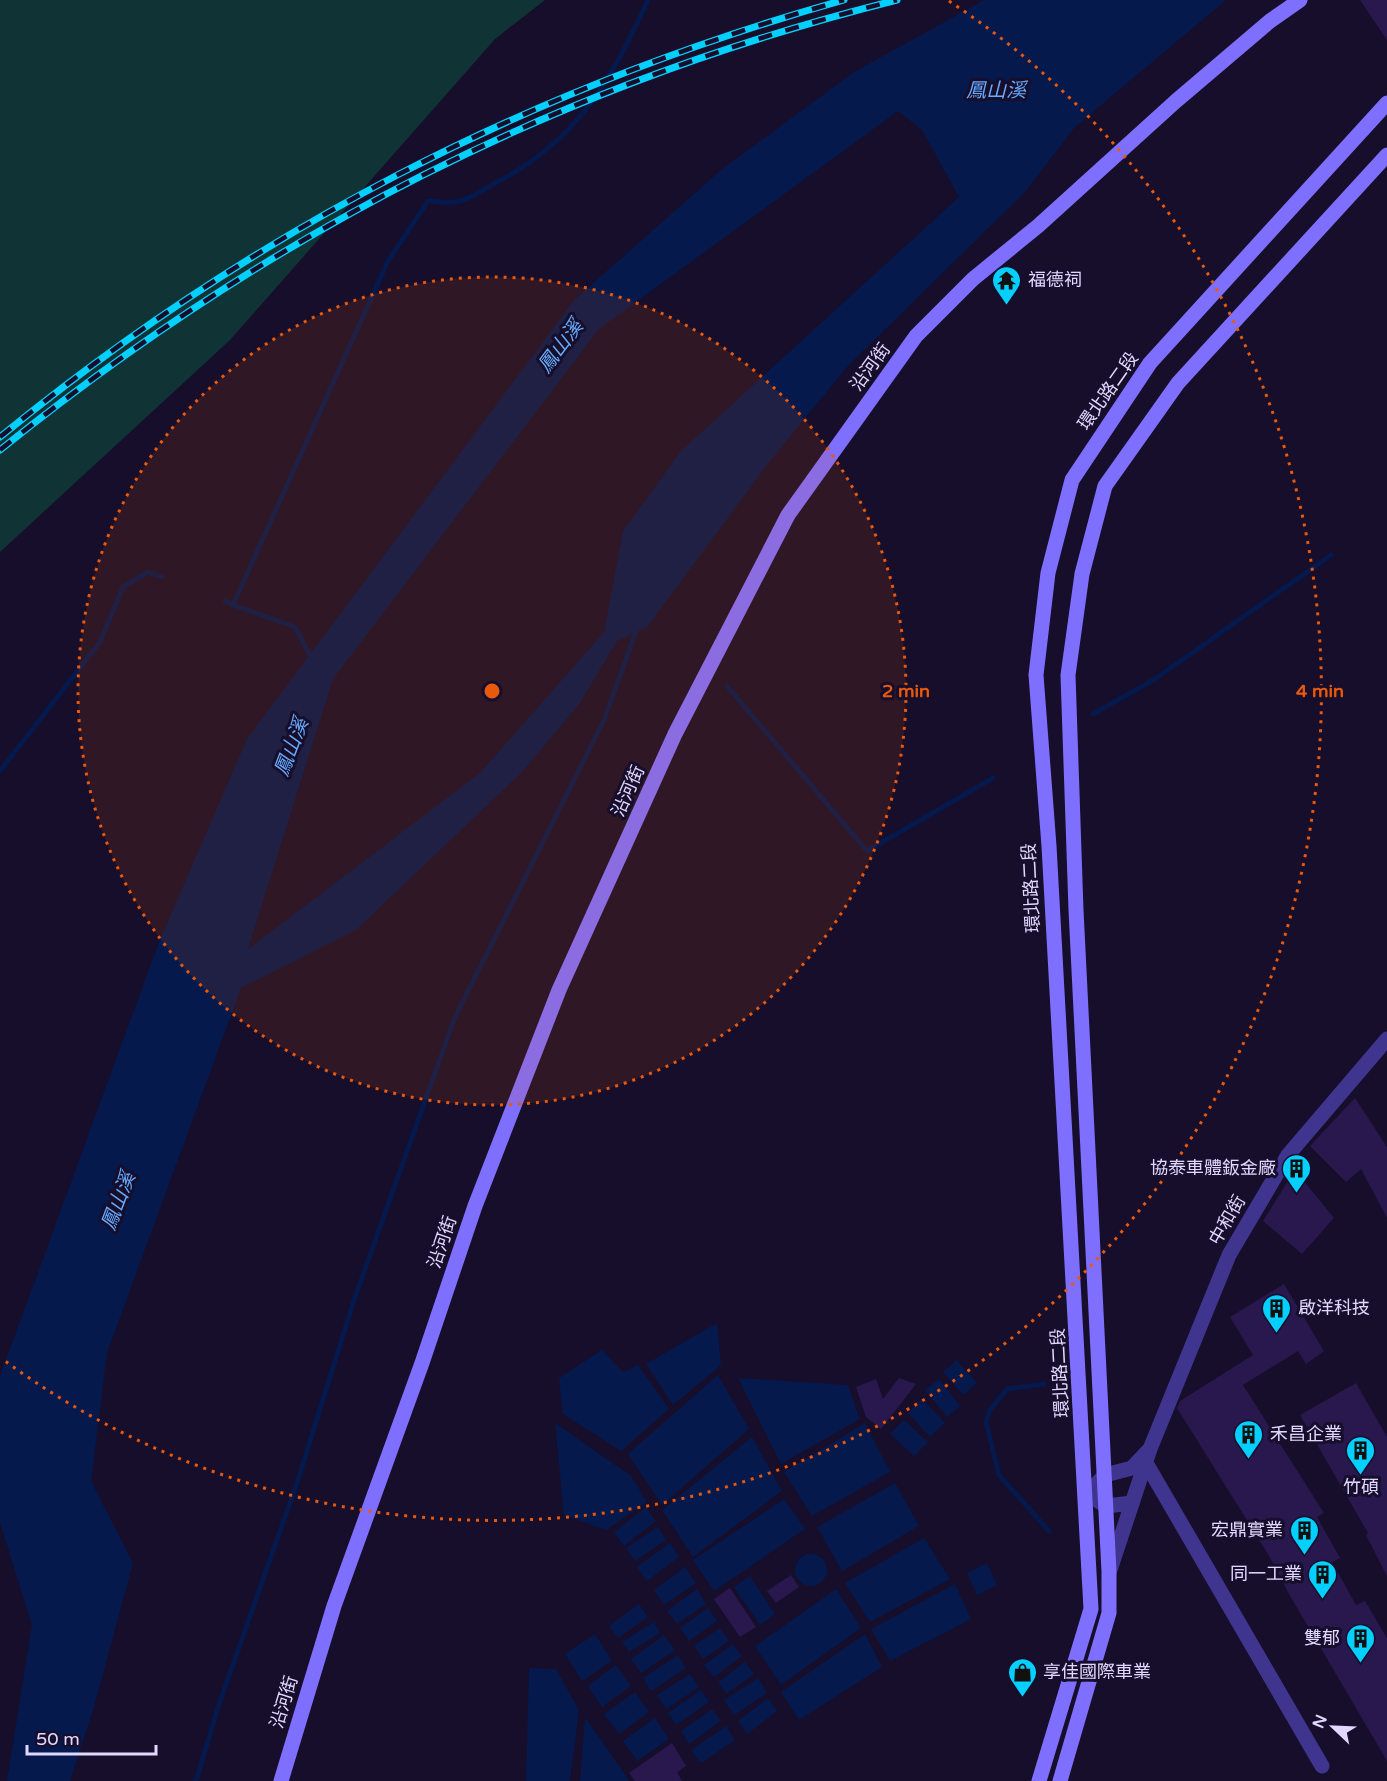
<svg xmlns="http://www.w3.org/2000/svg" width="1387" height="1781" font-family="'Varela Round','Noto Sans TC',sans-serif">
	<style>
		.green { fill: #103436 }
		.water { fill: #05194d; fill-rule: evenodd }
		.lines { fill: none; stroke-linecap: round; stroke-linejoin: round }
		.stream { stroke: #05194d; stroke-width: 5 }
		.building { fill: #28184e }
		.street { stroke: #40358e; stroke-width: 15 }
		.secondary { stroke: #7f6fff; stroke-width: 15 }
		.rail-casing { stroke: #04d0ff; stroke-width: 7 }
		.rail { stroke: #160e2b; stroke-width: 4.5; stroke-dasharray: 14; stroke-linecap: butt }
		.ring { fill: none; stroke: #e8590c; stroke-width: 3; stroke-dasharray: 3 6 }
		.labels { text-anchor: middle; stroke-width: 6; stroke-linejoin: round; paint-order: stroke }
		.poi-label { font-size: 18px; fill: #e0d8ff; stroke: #160e2b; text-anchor: start }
		.street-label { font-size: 18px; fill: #e0d8ff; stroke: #160e2b }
		.water-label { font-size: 20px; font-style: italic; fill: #66abff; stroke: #160e2b }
		.centre { fill: #e8590c; stroke: #160e2b; stroke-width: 3 }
		.ring-label { font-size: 18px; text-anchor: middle; font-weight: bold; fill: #e8590c; stroke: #160e2b; stroke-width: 6; stroke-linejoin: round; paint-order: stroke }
	</style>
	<rect width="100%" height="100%" fill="#160e2b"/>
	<polygon class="green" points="0,0 545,0 495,39 230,340 0,552"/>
	<g class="water">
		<path d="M984,0H1226L1075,127L1025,192L847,367L770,461L647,627L617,641L580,703L522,772L356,930L241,988L107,1353L91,1481L133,1563L94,1707L70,1781H7L32,1625L0,1523V1376L159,942L247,739L575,299L721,170L854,72ZM898,111L922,130L959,197L681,451L623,531L604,632L480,773L248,949L333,679L599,329Z"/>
		<polygon points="717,1323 721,1365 673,1405 646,1364"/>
		<polygon points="602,1350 623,1372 638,1365 669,1409 621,1451 563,1414 559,1378"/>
		<polygon points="957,1360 977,1383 963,1395 943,1372"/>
		<polygon points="718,1375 749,1429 662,1505 628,1454"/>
		<polygon points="738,1378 848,1385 860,1419 781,1464"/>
		<polygon points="939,1379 960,1406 947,1417 925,1390"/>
		<polygon points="922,1399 945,1423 930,1437 908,1413"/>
		<polygon points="904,1420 928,1442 914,1456 890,1434"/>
		<polygon points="555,1423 631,1476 647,1502 606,1530 564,1515"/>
		<polygon points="865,1423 890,1472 812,1516 784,1472"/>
		<polygon points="752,1437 782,1491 693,1557 662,1510"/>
		<polygon points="895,1483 919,1526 842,1571 817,1527"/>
		<polygon points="784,1499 805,1529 714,1591 693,1560"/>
		<polygon points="646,1507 656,1521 624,1546 614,1532"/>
		<polygon points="658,1527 666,1540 635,1561 626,1548"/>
		<polygon points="924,1538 950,1579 870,1622 845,1583"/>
		<polygon points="670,1543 679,1557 647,1581 637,1567"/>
		<circle cx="811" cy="1570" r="16"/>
		<polygon points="987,1563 997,1585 977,1595 967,1573"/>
		<polygon points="685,1567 696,1583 664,1605 654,1590"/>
		<polygon points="750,1576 775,1614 760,1625 734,1587"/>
		<polygon points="955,1584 971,1619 890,1661 871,1629"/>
		<polygon points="697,1589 706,1604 677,1624 667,1611"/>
		<polygon points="836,1589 861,1628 781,1685 755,1646"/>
		<polygon points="639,1604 648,1617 618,1638 609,1626"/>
		<polygon points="708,1608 717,1621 689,1641 680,1628"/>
		<polygon points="654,1622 660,1633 629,1652 622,1642"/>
		<polygon points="720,1628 729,1641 703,1659 694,1646"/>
		<polygon points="595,1634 612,1661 582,1681 565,1654"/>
		<polygon points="865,1634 882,1667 799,1720 781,1692"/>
		<polygon points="664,1635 675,1650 641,1673 631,1659"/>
		<polygon points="733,1644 742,1656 714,1677 704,1665"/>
		<polygon points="678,1655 686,1668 651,1691 643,1678"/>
		<polygon points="745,1662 754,1674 726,1694 718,1682"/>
		<polygon points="616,1665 631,1686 602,1707 588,1686"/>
		<polygon points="529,1668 556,1669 579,1710 570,1781 526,1781"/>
		<polygon points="690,1674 699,1687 666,1709 657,1695"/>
		<polygon points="758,1678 767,1693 734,1715 724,1700"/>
		<polygon points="701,1690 709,1702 676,1725 668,1713"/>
		<polygon points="635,1692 649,1712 619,1734 604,1714"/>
		<polygon points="768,1698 777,1711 747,1734 738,1721"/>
		<polygon points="712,1709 721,1721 689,1744 681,1731"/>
		<polygon points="585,1717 628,1779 628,1781 580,1781"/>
		<polygon points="655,1718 669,1739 637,1761 623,1741"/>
		<polygon points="726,1726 735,1740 701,1763 691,1750"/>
	</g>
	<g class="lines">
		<g class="stream">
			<path d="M225,601L233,605L388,261L428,201C438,201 451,204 460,201C473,198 485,188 497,182C577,141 612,79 648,0"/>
			<polyline points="233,605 295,627 313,661"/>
			<polyline points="727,686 867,851 993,778"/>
			<polyline points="1093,714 1155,679 1331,555"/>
			<polyline points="0,771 100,642 123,587 148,572 162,577"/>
			<polyline points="1044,1384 1007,1389 990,1410 986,1422 999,1475 1049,1531"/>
			<polyline points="196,1781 219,1704 297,1483 354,1300 455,1017 604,720 638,626"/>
		</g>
	</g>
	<g class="building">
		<polygon points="1360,0 1387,0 1387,40"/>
		<polygon points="1355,1098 1387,1147 1387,1218 1361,1169 1346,1182 1310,1146"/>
		<polygon points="1295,1170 1334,1218 1302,1254 1263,1221"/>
		<polygon points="1284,1284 1324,1351 1306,1364 1298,1351 1243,1385 1324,1513 1317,1517 1340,1558 1332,1562 1356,1605 1365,1601 1387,1638 1387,1761 1289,1594 1268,1554 1177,1408 1180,1401 1253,1355 1230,1317"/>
		<polygon points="899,1378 916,1384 881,1429 866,1417 856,1387 876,1379 883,1399"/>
		<polygon points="1356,1383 1387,1437 1387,1576 1366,1535 1368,1533 1300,1415"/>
		<polygon points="791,1575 799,1587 776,1603 767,1591"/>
		<polygon points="730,1588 756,1627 740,1637 714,1599"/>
		<polygon points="672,1743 686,1766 677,1772 682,1781 635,1781 629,1773"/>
	</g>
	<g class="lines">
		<g class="street">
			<polyline points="1146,1463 1322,1766"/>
			<polyline points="1132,1503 1106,1506 1087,1494 1105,1475 1132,1468 1148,1451"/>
			<polyline points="1110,1570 1150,1449 1229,1255 1288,1155 1387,1039"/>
		</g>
		<g class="secondary">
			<polyline points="281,1781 334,1606 422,1363 475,1206 559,990 675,734 788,515 916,336 973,279 1038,226 1176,101 1270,21 1300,0"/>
			<polyline points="1039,1781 1091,1609 1049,846 1036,675 1048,573 1072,480 1150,363 1387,103"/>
			<polyline points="1060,1781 1109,1613 1109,1572 1076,910 1068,675 1082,574 1105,486 1178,383 1387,155"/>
		</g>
		<defs>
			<g id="rail">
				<path d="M0,437C252,231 530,88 844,0"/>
				<path d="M0,450C270,233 559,84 897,0"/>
			</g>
		</defs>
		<use href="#rail" class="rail-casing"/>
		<use href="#rail" class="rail"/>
	</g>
	<circle cx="492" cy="691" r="414" fill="#e8590c" fill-opacity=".12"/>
	<g class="ring">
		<circle cx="492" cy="691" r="414"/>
		<path d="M949 1A828 828 0 1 1 5 1361"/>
	</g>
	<defs>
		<symbol id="temple-pin" viewBox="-11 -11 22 30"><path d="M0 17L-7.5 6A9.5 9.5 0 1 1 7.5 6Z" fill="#04d0ff" stroke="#160e2b"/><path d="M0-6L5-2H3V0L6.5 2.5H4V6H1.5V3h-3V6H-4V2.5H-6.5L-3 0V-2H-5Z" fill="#111"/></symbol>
		<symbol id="building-pin" viewBox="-11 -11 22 30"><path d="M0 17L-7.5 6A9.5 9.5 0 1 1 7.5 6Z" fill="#04d0ff" stroke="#160e2b"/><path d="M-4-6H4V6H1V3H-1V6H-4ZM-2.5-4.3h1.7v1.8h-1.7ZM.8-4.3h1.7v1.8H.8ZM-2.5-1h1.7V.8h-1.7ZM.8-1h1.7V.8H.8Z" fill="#111"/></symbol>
		<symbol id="shop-pin" viewBox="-11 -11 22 30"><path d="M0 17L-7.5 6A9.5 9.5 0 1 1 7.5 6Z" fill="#04d0ff" stroke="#160e2b"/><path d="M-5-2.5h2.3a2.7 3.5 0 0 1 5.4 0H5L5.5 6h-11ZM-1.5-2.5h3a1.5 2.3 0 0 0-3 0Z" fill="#111"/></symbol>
	</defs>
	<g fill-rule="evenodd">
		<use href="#temple-pin" x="990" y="264" width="33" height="45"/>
		<use href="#building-pin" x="1280" y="1152" width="33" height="45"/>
		<use href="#building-pin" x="1260" y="1292" width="33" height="45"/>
		<use href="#building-pin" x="1232" y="1418" width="33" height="45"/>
		<use href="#building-pin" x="1344" y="1434" width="33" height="45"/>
		<use href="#building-pin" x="1288" y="1514" width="33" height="45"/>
		<use href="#building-pin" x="1306" y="1558" width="33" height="45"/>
		<use href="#building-pin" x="1344" y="1622" width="33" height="45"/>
		<use href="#shop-pin" x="1006" y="1656" width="33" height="45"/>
	</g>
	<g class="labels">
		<g class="poi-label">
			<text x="1028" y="286">福德祠</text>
			<text x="1276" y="1174" text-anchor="end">協泰車體鈑金廠</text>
			<text x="1298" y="1314">啟洋科技</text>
			<text x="1270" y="1440">禾昌企業</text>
			<text x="1361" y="1493" text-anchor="middle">竹碩</text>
			<text x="1283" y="1536" text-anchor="end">宏鼎實業</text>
			<text x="1302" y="1580" text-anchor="end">同一工業</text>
			<text x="1340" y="1644" text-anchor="end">雙郁</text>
			<text x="1043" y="1678">享佳國際車業</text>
		</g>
		<g class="street-label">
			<text transform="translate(870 367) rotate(-54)" y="6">沿河街</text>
			<text transform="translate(1108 391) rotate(-55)" y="6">環北路二段</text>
			<text transform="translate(628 791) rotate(-66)" y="6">沿河街</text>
			<text transform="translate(1031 888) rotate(-93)" y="6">環北路二段</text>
			<text transform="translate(1227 1220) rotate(-60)" y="6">中和街</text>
			<text transform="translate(442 1242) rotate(-71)" y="6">沿河街</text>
			<text transform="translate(1060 1373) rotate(-93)" y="6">環北路二段</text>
			<text transform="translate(284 1702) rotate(-73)" y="6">沿河街</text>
		</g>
		<g class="water-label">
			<text x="996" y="97">鳳山溪</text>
			<text transform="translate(560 346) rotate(-53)" y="7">鳳山溪</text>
			<text transform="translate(291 747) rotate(-69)" y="7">鳳山溪</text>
			<text transform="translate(118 1201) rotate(-69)" y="7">鳳山溪</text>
		</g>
	</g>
	<circle cx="492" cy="691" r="9" class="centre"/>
	<g class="ring-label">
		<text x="906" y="697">2 min</text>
		<text x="1320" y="697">4 min</text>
	</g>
	<g transform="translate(1333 1727) rotate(293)" stroke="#160e2b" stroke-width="4.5" paint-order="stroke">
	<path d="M0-4.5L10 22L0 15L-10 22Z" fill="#e0d8ff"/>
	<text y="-9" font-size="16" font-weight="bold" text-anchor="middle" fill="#e0d8ff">N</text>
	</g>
	<path d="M27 1745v9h129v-9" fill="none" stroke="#e0d8ff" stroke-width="3"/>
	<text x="36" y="1745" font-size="18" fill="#e0d8ff" stroke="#160e2b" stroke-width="4.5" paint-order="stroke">50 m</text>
</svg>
